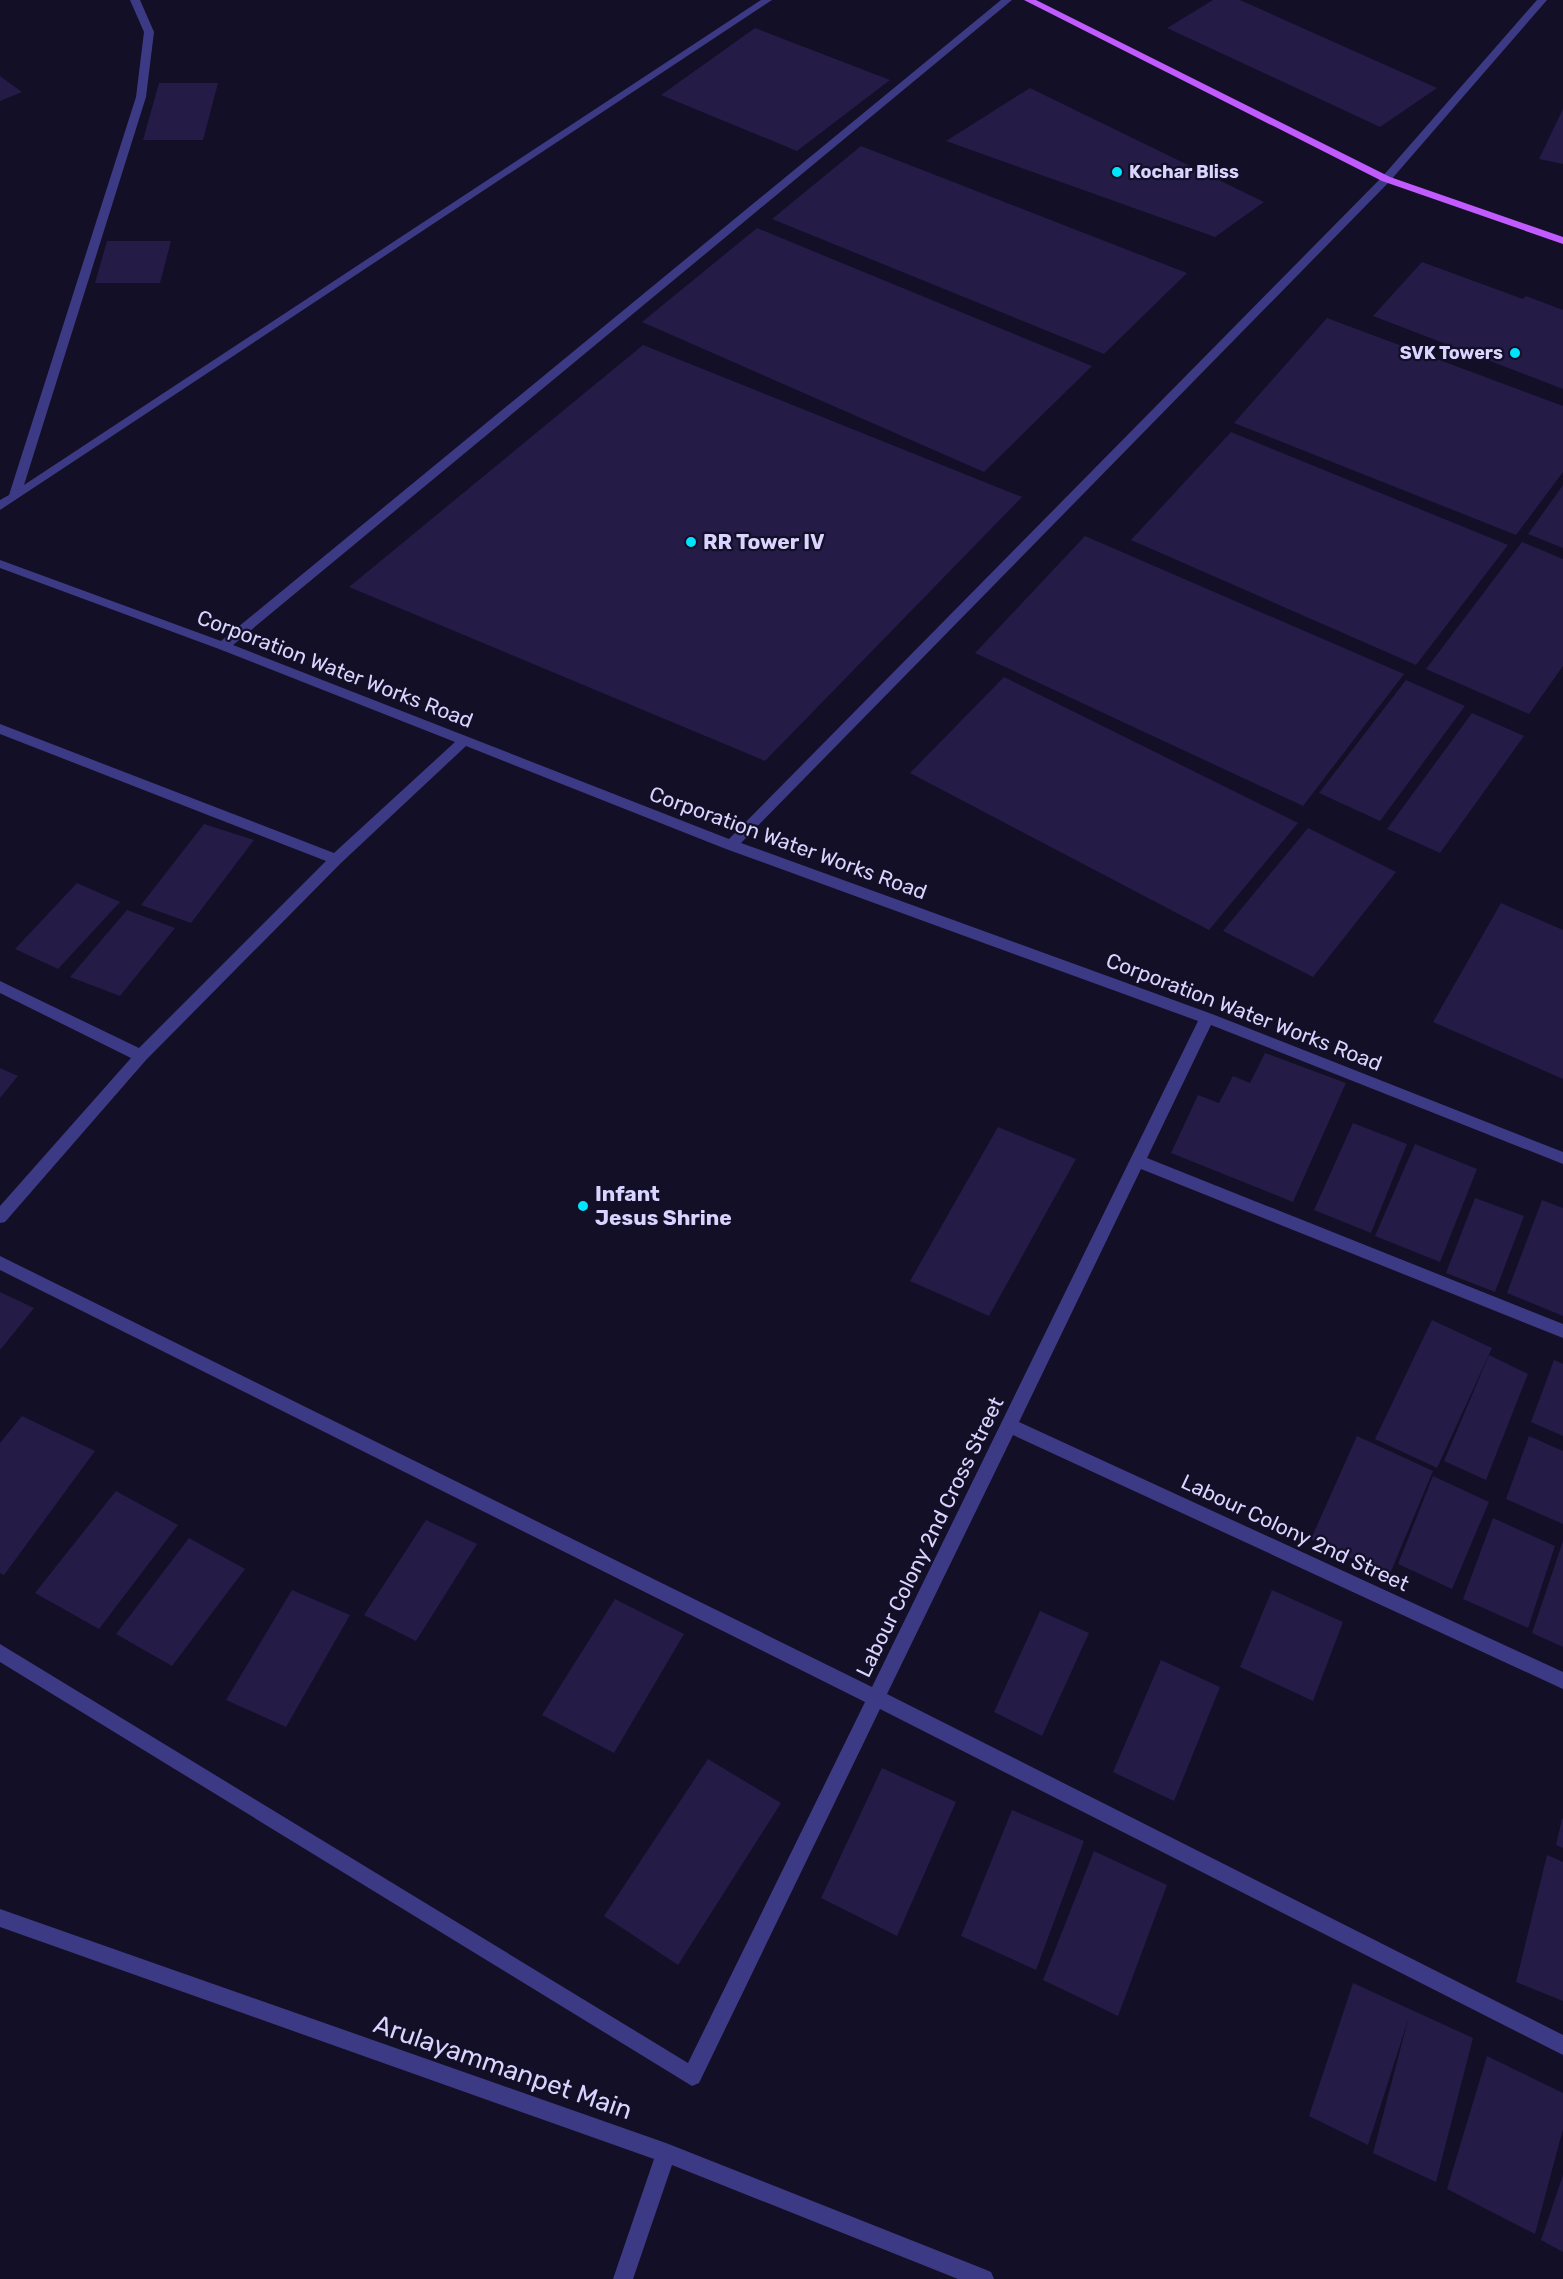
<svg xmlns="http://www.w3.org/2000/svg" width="1563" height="2279" font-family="Rubik,sans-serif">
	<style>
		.building { fill: #241b47 }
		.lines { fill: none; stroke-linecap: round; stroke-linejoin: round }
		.minor { fill: #3d3a85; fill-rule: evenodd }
		.major { fill: #c25bff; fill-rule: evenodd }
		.poi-dot { fill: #00e5ff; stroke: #130f26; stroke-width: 2 }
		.labels { text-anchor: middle; stroke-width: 4.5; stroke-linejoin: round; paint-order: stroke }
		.far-poi-label { font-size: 18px; font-weight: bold; fill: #d9d4ff; stroke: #130f26; text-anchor: start }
		.poi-label { font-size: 21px; font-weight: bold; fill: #d9d4ff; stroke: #130f26; text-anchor: start }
		.street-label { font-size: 21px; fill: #d9d4ff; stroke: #130f26 }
		.near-street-label { font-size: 26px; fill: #d9d4ff; stroke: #130f26 }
	</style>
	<rect width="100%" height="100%" fill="#130f26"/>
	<g class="building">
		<polygon points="1213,0 1240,0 1437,88 1380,127 1167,28"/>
		<polygon points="755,28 890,80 797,151 661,95"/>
		<polygon points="0,76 22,92 0,101"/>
		<polygon points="159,83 218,83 203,140 143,140"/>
		<polygon points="1030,88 1264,202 1215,237 946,141"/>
		<polygon points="1563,109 1563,164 1539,159"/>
		<polygon points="861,146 1187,273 1104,354 772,219"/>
		<polygon points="757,228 1092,366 984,472 642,322"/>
		<polygon points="107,241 171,241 160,283 95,283"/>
		<polygon points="1422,262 1523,299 1526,296 1563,310 1563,389 1373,316"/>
		<polygon points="1327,318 1563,406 1563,472 1516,535 1234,423"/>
		<polygon points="643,345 1022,497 765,761 349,587"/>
		<polygon points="1231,432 1508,545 1416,665 1131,540"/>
		<polygon points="1563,485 1563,548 1528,534"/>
		<polygon points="1085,536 1404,674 1303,806 975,653"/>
		<polygon points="1522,542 1563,559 1563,666 1529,714 1426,669"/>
		<polygon points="1004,677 1298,823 1209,930 910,773"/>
		<polygon points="1406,680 1465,706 1380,821 1319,793"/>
		<polygon points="1472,713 1524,736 1440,853 1387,829"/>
		<polygon points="204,824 254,840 191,923 141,905"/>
		<polygon points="1308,828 1396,872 1313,977 1223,931"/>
		<polygon points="77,883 120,902 58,969 15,949"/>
		<polygon points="1501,903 1563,930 1563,1079 1433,1022"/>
		<polygon points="127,910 175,928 120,996 70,977"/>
		<polygon points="1265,1053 1346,1083 1293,1202 1171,1153 1198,1095 1219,1103 1233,1076 1250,1083"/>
		<polygon points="0,1068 18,1076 0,1098"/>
		<polygon points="1353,1123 1407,1144 1371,1233 1314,1210"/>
		<polygon points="998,1127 1076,1159 989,1316 910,1281"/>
		<polygon points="1415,1144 1477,1169 1440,1262 1375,1236"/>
		<polygon points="1475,1198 1524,1216 1495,1292 1446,1273"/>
		<polygon points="1542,1200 1563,1208 1563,1316 1507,1293"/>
		<polygon points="0,1292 34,1308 0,1350"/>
		<polygon points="1432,1320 1492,1348 1437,1468 1375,1439"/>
		<polygon points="1489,1355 1528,1374 1486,1480 1444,1461"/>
		<polygon points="1554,1360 1563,1364 1563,1436 1531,1422"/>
		<polygon points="22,1416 95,1451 4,1575 0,1573 0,1443"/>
		<polygon points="1357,1436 1433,1471 1389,1576 1311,1539"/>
		<polygon points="1529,1436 1563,1451 1563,1524 1506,1499"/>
		<polygon points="1433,1476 1489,1502 1452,1589 1398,1564"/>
		<polygon points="116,1491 178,1525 99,1629 35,1593"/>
		<polygon points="1493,1518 1555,1546 1528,1628 1463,1599"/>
		<polygon points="426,1520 477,1544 416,1641 364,1615"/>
		<polygon points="189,1538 245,1569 172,1666 116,1634"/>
		<polygon points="1563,1541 1563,1647 1532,1633"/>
		<polygon points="292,1590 350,1615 286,1727 226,1700"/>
		<polygon points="1272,1590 1343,1622 1313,1701 1240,1667"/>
		<polygon points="615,1599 684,1634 614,1753 542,1715"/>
		<polygon points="1040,1611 1089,1633 1042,1736 994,1712"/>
		<polygon points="1161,1660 1220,1687 1174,1801 1113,1772"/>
		<polygon points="708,1759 781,1803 678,1965 604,1916"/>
		<polygon points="882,1768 956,1802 897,1936 821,1898"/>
		<polygon points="1012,1810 1084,1841 1036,1970 961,1936"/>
		<polygon points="1562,1819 1563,1819 1563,1848 1556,1845"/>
		<polygon points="1094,1851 1167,1885 1118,2016 1043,1980"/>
		<polygon points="1547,1855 1563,1862 1563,2001 1516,1982"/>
		<polygon points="1353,1983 1473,2038 1436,2182 1373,2153 1408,2020 1368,2145 1309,2116"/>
		<polygon points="1487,2056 1563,2093 1563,2129 1535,2234 1447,2189"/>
		<polygon points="1563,2175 1563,2252 1541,2240"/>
	</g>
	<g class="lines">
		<g class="minor">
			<polygon points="130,0 140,0 154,32 146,97 24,485 761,0 772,0 0,510 0,500 9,495 136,97 144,32"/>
			<polygon points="1001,0 1012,0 233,645 729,839 1382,177 1537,0 1547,0 1390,181 741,843 1212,1014 1563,1152 1563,1164 1211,1025 1147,1158 1563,1324 1563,1338 1141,1169 1019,1422 1563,1672 1563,1689 1013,1435 887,1694 1563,2035 1563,2055 880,1709 699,2083 692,2086 0,1662 0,1644 688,2063 865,1702 0,1270 0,1256 872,1687 1198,1021 726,849 466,746 341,863 146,1060 5,1222 0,1223 0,1206 131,1058 0,993 0,981 139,1048 326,861 0,734 0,724 334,853 455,742 219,649 0,568 0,560 221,641"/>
			<polygon points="0,1909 666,2143 984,2269 991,2272 994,2279 958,2279 672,2165 633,2279 613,2279 654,2159 0,1927"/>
		</g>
		<polygon class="major" points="1024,0 1036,0 1390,177 1563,237 1563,244 1382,181"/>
	</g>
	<g class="poi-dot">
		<circle cx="1117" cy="172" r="6"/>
		<circle cx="1515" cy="353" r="6"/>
		<circle cx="691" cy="542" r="6"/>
		<circle cx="583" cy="1206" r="6"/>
	</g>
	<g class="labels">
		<g class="far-poi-label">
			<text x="1129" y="178">Kochar Bliss</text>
			<text x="1503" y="359" text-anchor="end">SVK Towers</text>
		</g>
		<g class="poi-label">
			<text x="703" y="549">RR Tower IV</text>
			<text x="595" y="1201">Infant<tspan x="595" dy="24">Jesus Shrine</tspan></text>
		</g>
		<g class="street-label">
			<text transform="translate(335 669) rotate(21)" y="7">Corporation Water Works Road</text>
			<text transform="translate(788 843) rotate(20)" y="7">Corporation Water Works Road</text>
			<text transform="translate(1244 1012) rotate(21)" y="7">Corporation Water Works Road</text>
			<text transform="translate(1295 1533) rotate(25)" y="7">Labour Colony 2nd Street</text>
			<text transform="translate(930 1537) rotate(-64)" y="7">Labour Colony 2nd Cross Street</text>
		</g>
		<g class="near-street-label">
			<text transform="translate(503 2067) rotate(19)" y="9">Arulayammanpet Main</text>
		</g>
	</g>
</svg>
